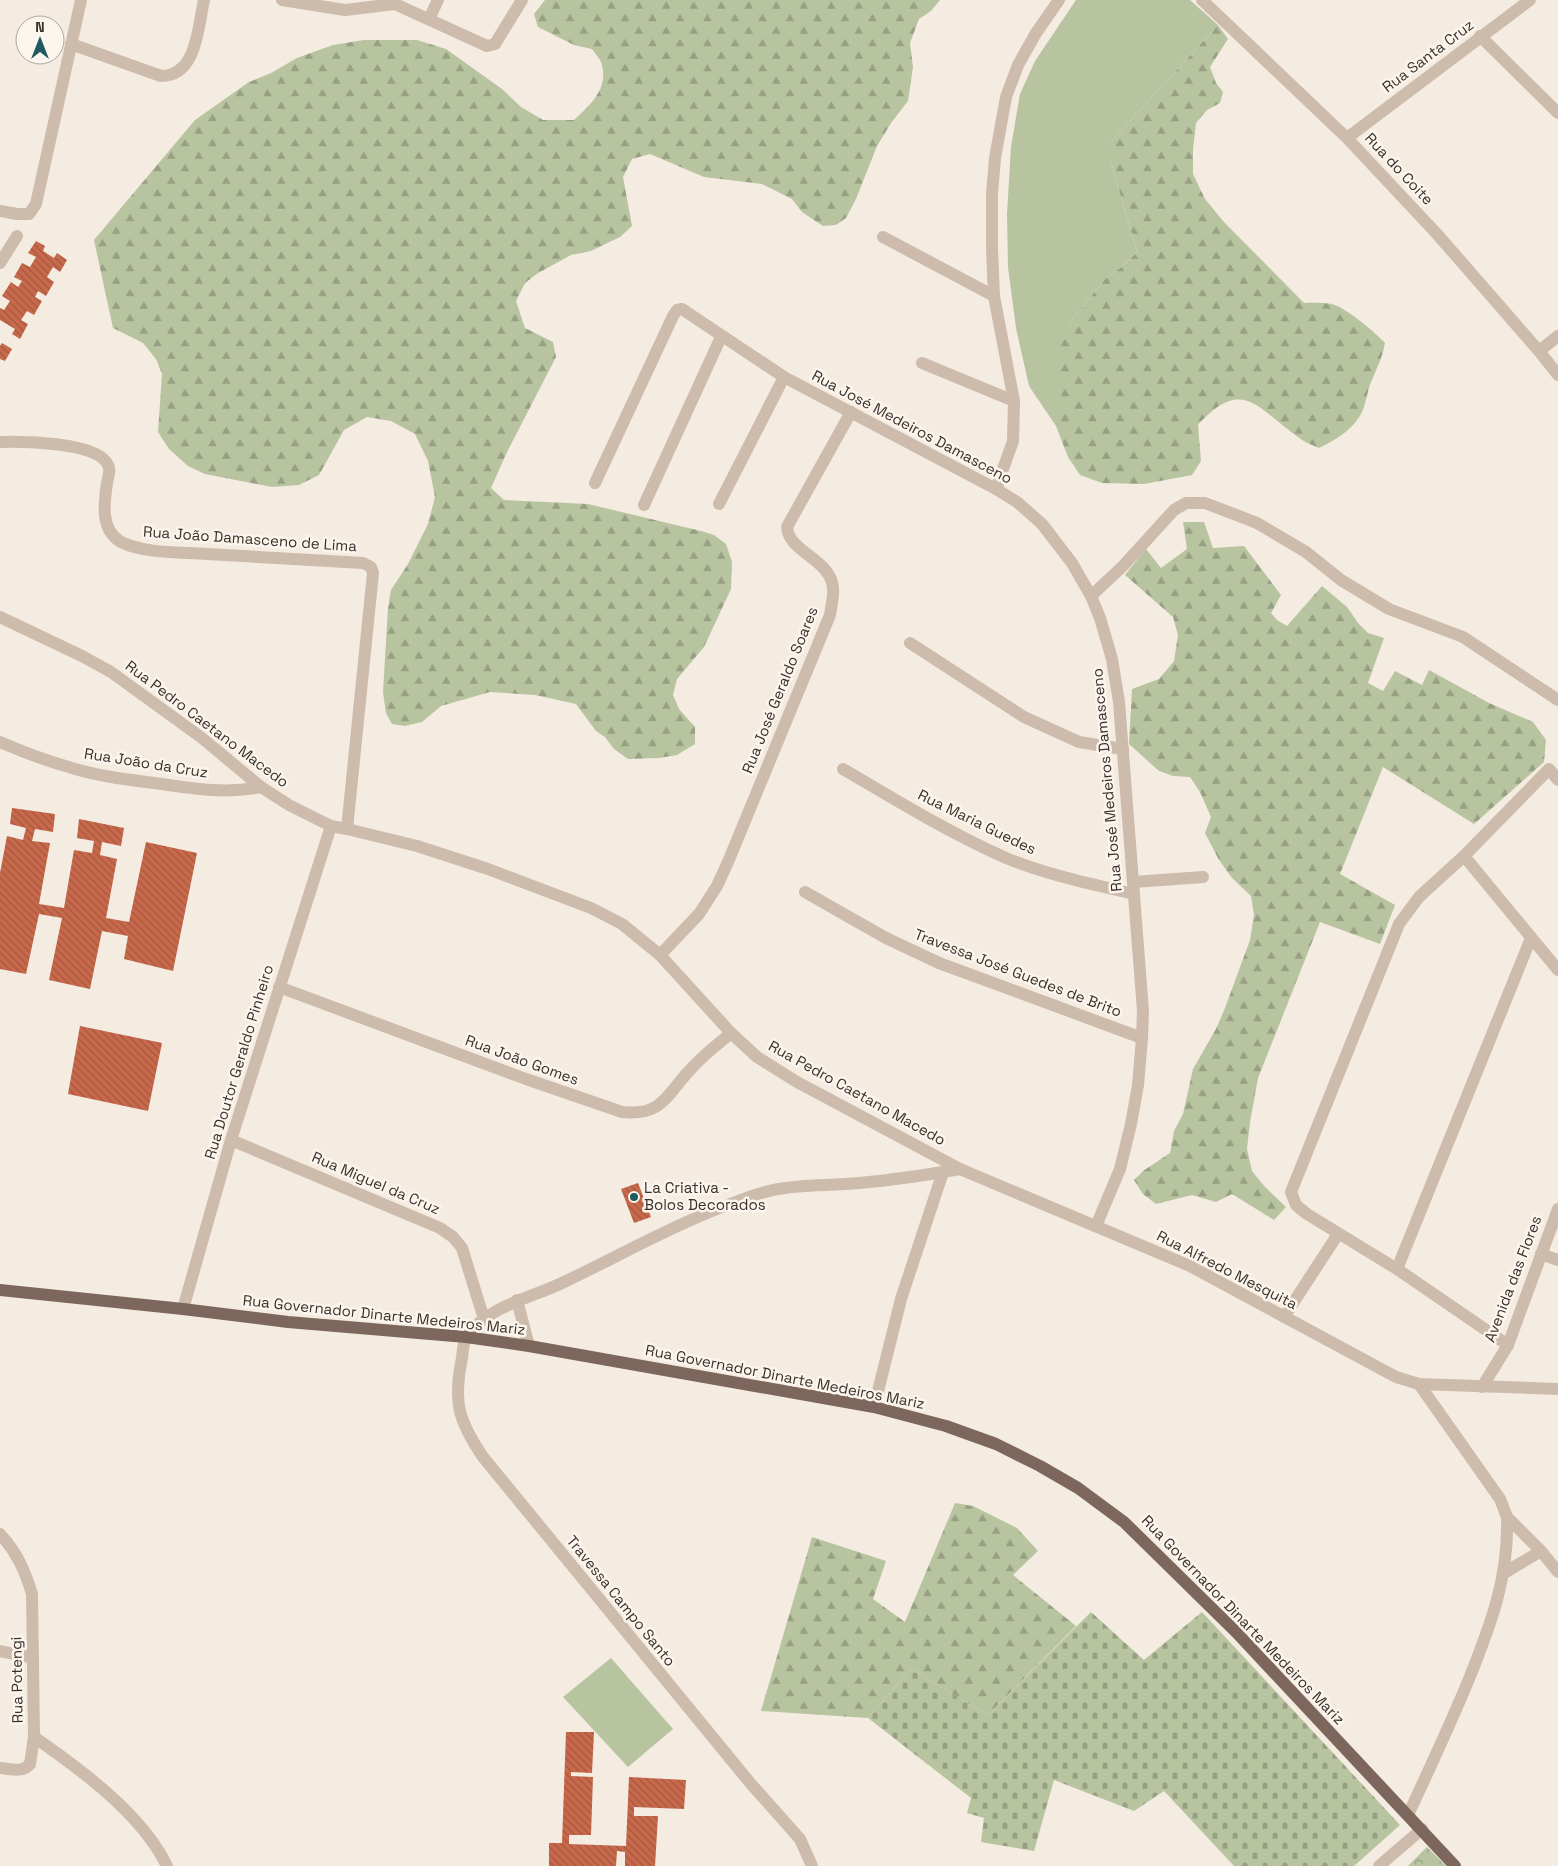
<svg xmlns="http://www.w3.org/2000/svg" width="1558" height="1866" font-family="'Space Grotesk',sans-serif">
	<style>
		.grass { fill: #b8c4a0 }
		.forest { fill: url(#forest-firs) }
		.cemetery { fill: url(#cemetery-stones) }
		.park { fill: url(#park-crowns) }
		.building { fill: url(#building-back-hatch) }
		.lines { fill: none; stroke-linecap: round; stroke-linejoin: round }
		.minor { stroke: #cdbbac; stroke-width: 12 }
		.major { stroke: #7d675c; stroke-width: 12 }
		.poi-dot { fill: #1f5a5e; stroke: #fbf5ee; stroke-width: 2 }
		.labels { text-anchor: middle; stroke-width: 5; stroke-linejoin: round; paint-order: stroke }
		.street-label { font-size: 15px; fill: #3b302b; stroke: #fbf5ee }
		.poi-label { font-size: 15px; fill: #3b302b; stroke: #fbf5ee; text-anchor: start }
	</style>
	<defs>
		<pattern id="forest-firs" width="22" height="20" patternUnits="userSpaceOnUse" patternTransform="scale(1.25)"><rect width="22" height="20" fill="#b8c4a0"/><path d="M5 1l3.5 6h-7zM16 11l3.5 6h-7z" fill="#97a083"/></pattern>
		<pattern id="cemetery-stones" width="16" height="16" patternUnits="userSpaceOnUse" patternTransform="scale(1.25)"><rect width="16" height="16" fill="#b8c4a0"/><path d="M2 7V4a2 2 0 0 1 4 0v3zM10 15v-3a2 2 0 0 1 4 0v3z" fill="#97a083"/></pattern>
		<pattern id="park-crowns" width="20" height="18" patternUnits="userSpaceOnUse" patternTransform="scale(1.25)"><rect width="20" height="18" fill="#b8c4a0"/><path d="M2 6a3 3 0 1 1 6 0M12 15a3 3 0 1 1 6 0" fill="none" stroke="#97a083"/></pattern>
		<pattern id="building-back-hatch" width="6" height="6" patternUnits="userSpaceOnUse" patternTransform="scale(1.25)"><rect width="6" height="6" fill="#c8694b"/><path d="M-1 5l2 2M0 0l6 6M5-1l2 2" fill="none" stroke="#a4573f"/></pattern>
	</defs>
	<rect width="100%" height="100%" fill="#f4ebe1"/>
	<g class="grass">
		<polygon points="1076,0 1190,0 1218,25 1110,143 1110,159 1137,252 1123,266 1105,279 1071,321 1056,354 1056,426 1029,386 1016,328 1008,267 1007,214 1011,147 1020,94 1035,61"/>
		<polygon points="611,1658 673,1729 628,1767 563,1697"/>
	</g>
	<g class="forest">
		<path d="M545,0H940L931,11L919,19L910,43L913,67L908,101L891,123L877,146L856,199L846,218L836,225L823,226L802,212L792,199L762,184L704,177L650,154L632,159L623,177L632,226L620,237L591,251L571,255L538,273L525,283L516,301L525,328L553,342L556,357L507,452L491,488L504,500L588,504L701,531L714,535L726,544L732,562L731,589L704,647L677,679L673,695L679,709L695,727V744L677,755L659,758L628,759L614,749L605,737L596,731L576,704L535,695L490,692L441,706L422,722L405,726L392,724L386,713L383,692L388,608L391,590L408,564L428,524L435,497L428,461L415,434L391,421L367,417L344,430L319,475L299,485L272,487L205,474L188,466L169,449L158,432L162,374L156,359L143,343L113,328L94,240L195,120L249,82L271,73L297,58L333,45L364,40H417L446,49L502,89L521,107L543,120H574C590,105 610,88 601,62C599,58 595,53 592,49L574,45L538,27L534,14Z"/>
		<path d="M1218,25L1228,39L1210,67L1216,83L1223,92L1220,103L1207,110L1196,123L1193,150V174L1205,199L1223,221L1304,303C1314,303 1325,302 1335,305C1348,310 1375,332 1385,343C1382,359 1378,365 1372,380C1368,388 1367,398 1364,407C1357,427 1338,439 1319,448C1312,445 1304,442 1298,437C1257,408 1242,376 1198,425L1201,461L1192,475L1144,484L1102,483L1080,475L1068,457L1056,426V354L1062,337L1071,321L1105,279L1123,266L1137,252L1110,159V143Z"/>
		<polygon points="1183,522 1204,522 1213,548 1244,546 1281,595 1271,613 1277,620 1287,626 1322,586 1347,607 1358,623 1368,633 1384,638 1368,683 1383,691 1395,671 1422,685 1429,670 1489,703 1533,722 1546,740 1544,762 1474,824 1383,767 1340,874 1395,905 1380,944 1320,922 1258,1078 1250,1122 1247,1149 1252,1171 1264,1186 1286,1207 1274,1220 1232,1194 1216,1202 1192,1195 1156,1204 1143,1194 1134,1180 1143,1171 1170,1153 1174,1131 1183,1114 1193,1069 1216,1029 1225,1008 1250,940 1254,915 1251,896 1232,878 1219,860 1205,833 1211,817 1200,792 1190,777 1173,776 1159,771 1129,744 1132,689 1159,679 1174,661 1178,635 1173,617 1125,575 1146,549 1161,568 1187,549"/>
		<polygon points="955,1503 973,1506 1017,1528 1038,1551 1013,1575 1076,1626 988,1715 911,1669 868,1718 761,1711 812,1537 886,1561 873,1599 905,1622"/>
	</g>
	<polygon class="cemetery" points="1091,1612 1144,1660 1202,1612 1400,1825 1354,1866 1234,1866 1164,1791 1134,1811 1054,1780 1034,1851 981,1842 984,1818 967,1813 971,1798 868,1718 911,1669 988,1715"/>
	<polygon class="park" points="1427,1847 1446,1866 1408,1866"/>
	<g class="building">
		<polygon points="36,241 45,246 43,251 54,258 57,253 67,260 60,272 53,267 47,277 54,282 46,296 38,291 35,297 42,301 34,315 27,311 21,320 28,324 20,339 12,334 15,329 0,320 0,308 4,310 10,301 2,296 11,282 18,287 22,281 14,277 22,263 30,267 36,257 28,253"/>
		<polygon points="2,343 12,349 5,361 0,359 0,346"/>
		<polygon points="12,808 55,814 53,832 35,829 32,841 50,843 39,904 64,908 74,850 92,853 94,841 77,838 79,819 124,828 121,846 102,842 100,855 117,859 106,918 129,922 146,842 197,853 173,971 124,959 128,936 102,931 90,989 49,980 62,918 39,914 26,974 0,969 0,873 7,836 23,840 26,828 10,824"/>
		<polygon points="80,1026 162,1043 148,1111 68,1094"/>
		<polygon points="638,1183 651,1217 634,1223 621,1189"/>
		<polygon points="566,1732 594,1732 592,1773 571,1772 571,1776 593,1777 591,1835 569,1835 569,1844 626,1846 629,1777 686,1780 684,1809 634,1807 634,1816 658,1816 655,1866 625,1866 625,1852 617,1851 616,1866 549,1866 549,1843 562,1843"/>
	</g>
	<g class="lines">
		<g class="minor">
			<polyline points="282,0 345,10 395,4 487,46 495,44 522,0"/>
			<polyline points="1202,0 1347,138 1437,234 1539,351 1558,375"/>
			<polyline points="429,19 438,0"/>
			<polyline points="1480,36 1558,113"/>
			<path d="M71,44L161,76C197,76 198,27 204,0"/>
			<polyline points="1347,138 1530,0"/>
			<polyline points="0,211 17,214 29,214 36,204 81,0"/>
			<polyline points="883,237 994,296"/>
			<polyline points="0,263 17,236"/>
			<polyline points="1539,351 1558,336"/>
			<polyline points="922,363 1014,401"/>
			<path d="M0,442C22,441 98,442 108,465C111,470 108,477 107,483C104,503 100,530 121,542C146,554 180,552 207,554C259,557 311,560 363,563L371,567L373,573L347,829"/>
			<polyline points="595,483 673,316 677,310 682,309 784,377 996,489 1017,502 1042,524 1072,563 1091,596 1100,618 1112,659 1119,702 1143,1011 1142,1038 1138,1085 1131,1124 1120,1169 1096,1226"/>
			<polyline points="996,489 1013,441 1014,401 994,296 992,249 992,194 995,158 1006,97 1018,65 1036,33 1059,0"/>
			<polyline points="719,504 784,377"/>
			<polyline points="644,505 721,337"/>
			<polyline points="1091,596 1124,565 1174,510 1186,503 1205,503 1257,523 1306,552 1341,580 1389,609 1463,637 1558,700"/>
			<polyline points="0,617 82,656 111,672 202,738 261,787 289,805 331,826 347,829 417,846 488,869 591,908 622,924 660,955 731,1033 757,1057 797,1082 960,1169 1190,1266 1396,1377 1419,1384 1558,1389"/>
			<polyline points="910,643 1024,717 1079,742 1123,749"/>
			<path d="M0,742C23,752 47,761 72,768C101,777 132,780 162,784C195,789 228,794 261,787"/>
			<path d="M843,769C896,800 949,833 1006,858C1048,875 1091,884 1134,894"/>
			<polyline points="1464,856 1558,970"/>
			<polyline points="1133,882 1203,877"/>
			<polyline points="805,892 886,938 939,963 1142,1038"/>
			<path d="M660,955L699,914L717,886L728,862L830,615C831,607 834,596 833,588C831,559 789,553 787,527L851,412"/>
			<path d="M279,987L526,1079L622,1112C663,1116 666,1095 690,1070C702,1056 717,1045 731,1033"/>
			<polyline points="231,1140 440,1228 453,1237 462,1248 484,1319"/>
			<polyline points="1541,1254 1558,1260"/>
			<polyline points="1397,1269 1531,938"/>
			<polyline points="517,1300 529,1346"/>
			<polyline points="183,1309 231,1140 331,826"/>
			<polyline points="1284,1317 1338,1234"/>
			<polyline points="1508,1345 1397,1269 1307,1214 1296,1205 1291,1192 1399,924 1419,897 1464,856 1549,769 1558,780"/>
			<polyline points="1419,1384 1500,1499 1507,1517 1541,1551 1558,1572"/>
			<polyline points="1482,1387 1508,1345 1558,1209"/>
			<polyline points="874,1407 901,1299 943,1172"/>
			<path d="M0,1534C17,1552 25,1571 32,1594L34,1737L30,1764C23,1773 11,1769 0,1768"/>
			<polyline points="1504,1573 1541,1551"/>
			<polyline points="0,1651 33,1658"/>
			<path d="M34,1737C80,1769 142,1814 167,1866"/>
			<path d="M1408,1815C1429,1770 1450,1725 1469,1679C1491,1624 1509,1577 1507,1517"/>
			<path d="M812,1866L800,1839L751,1784L483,1457C458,1420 453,1402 462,1358C463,1351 463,1341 467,1336C488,1306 531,1298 562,1283C615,1258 667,1228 722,1207C739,1201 755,1194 773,1190C801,1184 830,1186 859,1183C893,1180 927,1175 960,1169"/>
			<polyline points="1379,1866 1422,1829"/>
		</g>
		<polyline class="major" points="0,1290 183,1309 288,1322 466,1337 529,1346 874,1407 946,1426 996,1444 1040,1466 1078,1488 1124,1522 1236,1632 1455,1866"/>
	</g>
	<circle class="poi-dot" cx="634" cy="1197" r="5"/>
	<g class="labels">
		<g class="street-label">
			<text transform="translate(1428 56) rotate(-37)" y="5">Rua Santa Cruz</text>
			<text transform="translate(1399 169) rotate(47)" y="5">Rua do Coite</text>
			<text transform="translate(912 427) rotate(28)" y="5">Rua José Medeiros Damasceno</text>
			<text transform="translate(250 539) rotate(4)" y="5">Rua João Damasceno de Lima</text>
			<text transform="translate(780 690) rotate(-68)" y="5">Rua José Geraldo Soares</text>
			<text transform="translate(207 724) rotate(37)" y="5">Rua Pedro Caetano Macedo</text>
			<text transform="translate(146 763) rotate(9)" y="5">Rua João da Cruz</text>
			<text transform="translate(1107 780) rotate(-95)" y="5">Rua José Medeiros Damasceno</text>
			<text transform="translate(977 822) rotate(26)" y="5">Rua Maria Guedes</text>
			<text transform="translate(1018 973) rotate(21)" y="5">Travessa José Guedes de Brito</text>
			<text transform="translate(522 1060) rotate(20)" y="5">Rua João Gomes</text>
			<text transform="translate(239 1062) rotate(-73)" y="5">Rua Doutor Geraldo Pinheiro</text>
			<text transform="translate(857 1093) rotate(29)" y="5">Rua Pedro Caetano Macedo</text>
			<text transform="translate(376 1183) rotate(23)" y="5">Rua Miguel da Cruz</text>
			<text transform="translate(1227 1270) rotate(27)" y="5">Rua Alfredo Mesquita</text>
			<text transform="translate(1513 1279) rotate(-69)" y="5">Avenida das Flores</text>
			<text transform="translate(384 1315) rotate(6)" y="5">Rua Governador Dinarte Medeiros Mariz</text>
			<text transform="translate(785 1377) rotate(11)" y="5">Rua Governador Dinarte Medeiros Mariz</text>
			<text transform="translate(621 1601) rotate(51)" y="5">Travessa Campo Santo</text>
			<text transform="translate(1243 1620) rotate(46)" y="5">Rua Governador Dinarte Medeiros Mariz</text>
			<text transform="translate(17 1680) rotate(-91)" y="5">Rua Potengi</text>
		</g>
		<g class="poi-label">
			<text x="644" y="1193">La Criativa -<tspan x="644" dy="17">Bolos Decorados</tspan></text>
		</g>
	</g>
	<g transform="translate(40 40)"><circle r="24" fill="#fbf5ee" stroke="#aea6a0"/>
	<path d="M0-4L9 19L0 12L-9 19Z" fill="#1f5a5e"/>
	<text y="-8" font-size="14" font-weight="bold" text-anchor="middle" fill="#3b302b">N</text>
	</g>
</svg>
